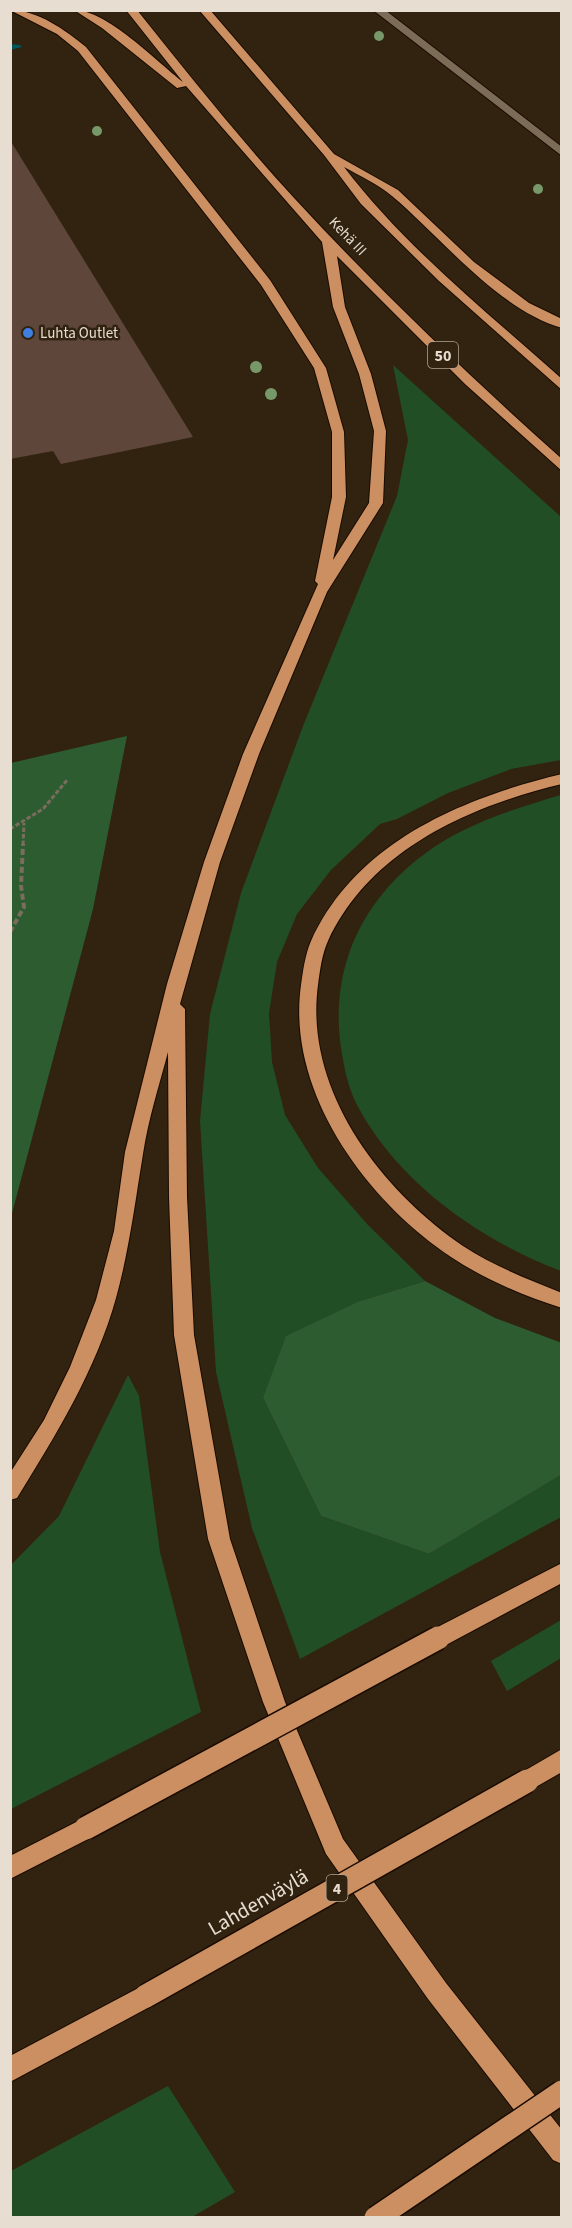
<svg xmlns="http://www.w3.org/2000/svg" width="572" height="2228" font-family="'Source Sans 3',sans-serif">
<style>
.green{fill:#224e26}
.forest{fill:#2d5c30}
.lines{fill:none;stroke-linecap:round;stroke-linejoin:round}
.stream{fill:#00565a;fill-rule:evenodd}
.building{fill:#5e463b}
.minor-casing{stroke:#190b00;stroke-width:2}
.highway-casing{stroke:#190b00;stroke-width:2}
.path-far1{stroke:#7a6d5d;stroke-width:3;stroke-dasharray:4.5 2;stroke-linecap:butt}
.path{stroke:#7a6d5d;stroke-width:4;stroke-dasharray:6 3;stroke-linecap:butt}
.minor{fill:#7c6b56;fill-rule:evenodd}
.highway{fill:#cc8f62;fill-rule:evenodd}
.highway-bridge-casing{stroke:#190b00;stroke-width:26;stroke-linecap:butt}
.highway-bridge{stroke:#cc8f62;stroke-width:23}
.tree{fill:#779869}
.shop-dot{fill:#3f7fe0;stroke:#31230f;stroke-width:2}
.labels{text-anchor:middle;stroke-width:5;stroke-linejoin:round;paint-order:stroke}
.far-street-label{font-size:15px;fill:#e7ddd1;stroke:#31230f}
.far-poi-label{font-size:15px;fill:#e7ddd1;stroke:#31230f;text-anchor:start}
.shield{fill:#31230f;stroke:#b0a597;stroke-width:1.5}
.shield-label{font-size:16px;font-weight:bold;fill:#e7ddd1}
.near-street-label{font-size:21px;fill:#e7ddd1;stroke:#31230f}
</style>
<rect width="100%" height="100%" fill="#31230f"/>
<g class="green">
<polygon points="393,365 561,517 561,760 511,769 448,793 397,819 380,824 331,870 297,914 277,962 269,1013 272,1062 285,1115 318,1168 368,1225 425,1281 360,1301 263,1398 321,1516 429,1554 561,1475 561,1517 300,1659 252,1528 216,1372 200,1121 210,1014 241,893 303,726 397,496 408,440"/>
<path d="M561 795H562L561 1271C480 1240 399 1184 357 1105 348 1088 344 1067 341 1048 328 959 370 885 447 839 482 819 523 806 561 795Z"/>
<polygon points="128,1375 139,1396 160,1552 201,1712 11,1809 11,1565 59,1516"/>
<polygon points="561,1620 561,1658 507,1691 491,1661"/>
<polygon points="168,2086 235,2192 192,2217 11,2217 11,2171"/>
</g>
<g class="forest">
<polygon points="127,736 93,909 11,1217 11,763"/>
<polygon points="425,1281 495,1318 562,1343 561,1475 429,1554 321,1516 263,1398 286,1336 360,1301"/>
</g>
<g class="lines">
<polygon class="stream" points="10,44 20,45 22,47 10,50"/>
</g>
<polygon class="building" points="10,140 193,437 61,464 53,451 10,459"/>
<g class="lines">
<g class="minor-casing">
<polygon id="minor" points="373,10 385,10 562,147 562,156"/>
</g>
<g class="highway-casing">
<g id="highway">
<path d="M10 10C38 10 65 30 86 47L270 280 326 368 344 432 346 497 333 560 369 503 374 431 359 374 333 307 322 242 186 86 177 88 102 28 74 10C107 10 156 61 183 82L126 10H137C188 74 239 138 295 199 379 290 469 376 562 459V471L465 384 337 256 345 307 371 374 386 431 383 503 327 592 259 754 220 862 180 1004 185 1009 187 1197 194 1335 230 1539 285 1702 343 1839 446 1983 562 2130V2164L553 2160 428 1999 326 1854 263 1702 208 1539 174 1335 169 1197 168 1052C159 1086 148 1120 143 1154 135 1203 129 1251 116 1298 96 1370 56 1435 17 1498L10 1500V1473L44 1420 70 1367 96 1300 114 1231 125 1152 167 984 204 862 243 754 318 584 315 581 332 497V432L314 368 261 285 78 51 57 34Z"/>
<path d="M199 10H210L334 154 398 190 474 262 529 303 562 319V328C497 309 442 238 392 196 378 184 360 176 344 167 405 247 487 312 562 379V390L439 281 361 204 324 155Z"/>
<path d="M562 774V784C470 806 370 850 328 941 322 954 320 970 318 985 304 1090 380 1189 463 1246 493 1266 528 1279 562 1293V1308C524 1296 484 1279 451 1257 366 1200 286 1092 301 985 303 971 305 955 311 941 356 842 462 798 562 774Z"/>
<polygon points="562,1563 562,1583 446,1645 438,1648 430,1645 427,1638 430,1631"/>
<polygon points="562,1749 562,1772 527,1792 519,1788 516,1781 519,1774"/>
<polygon points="86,1817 94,1820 98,1828 94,1836 10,1879 10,1856"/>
<polygon points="146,1984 155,1988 158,1996 155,2004 10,2082 10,2056"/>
</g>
</g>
<g class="path-far1">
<polyline points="10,829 43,809 68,779"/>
<polyline points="23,845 24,823"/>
</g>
<polyline class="path" points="10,932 24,907 21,886 23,844"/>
<use href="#minor" class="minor"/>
<use href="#highway" class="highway"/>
<g class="highway-bridge-casing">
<g id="highway-bridge">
<polyline points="86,1828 438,1638"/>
<polyline points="146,1996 527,1781"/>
<polyline points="376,2218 562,2092"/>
</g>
</g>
<use href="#highway-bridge" class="highway-bridge"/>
</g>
<g class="tree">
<circle cx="379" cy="36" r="5"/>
<circle cx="97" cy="131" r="5"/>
<circle cx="538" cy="189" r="5"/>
<circle cx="256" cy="367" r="6"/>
<circle cx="271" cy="394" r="6"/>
</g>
<circle class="shop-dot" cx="28" cy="333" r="6"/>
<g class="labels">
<g class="far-street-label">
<text transform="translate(348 236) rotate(46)" y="5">Kehä III</text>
</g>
<g class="far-poi-label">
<text x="40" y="338">Luhta Outlet</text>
</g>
<g class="shield">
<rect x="428" y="342" width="30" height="26" rx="4.5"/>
<rect x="326.5" y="1875" width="21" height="26" rx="4.5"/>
</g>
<g class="shield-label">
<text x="443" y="361">50</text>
<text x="337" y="1894">4</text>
</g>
<g class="near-street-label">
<text transform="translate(258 1902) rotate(-30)" y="7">Lahdenväylä</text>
</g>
</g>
<rect width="572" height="2228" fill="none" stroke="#e7ddd1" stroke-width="24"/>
</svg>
